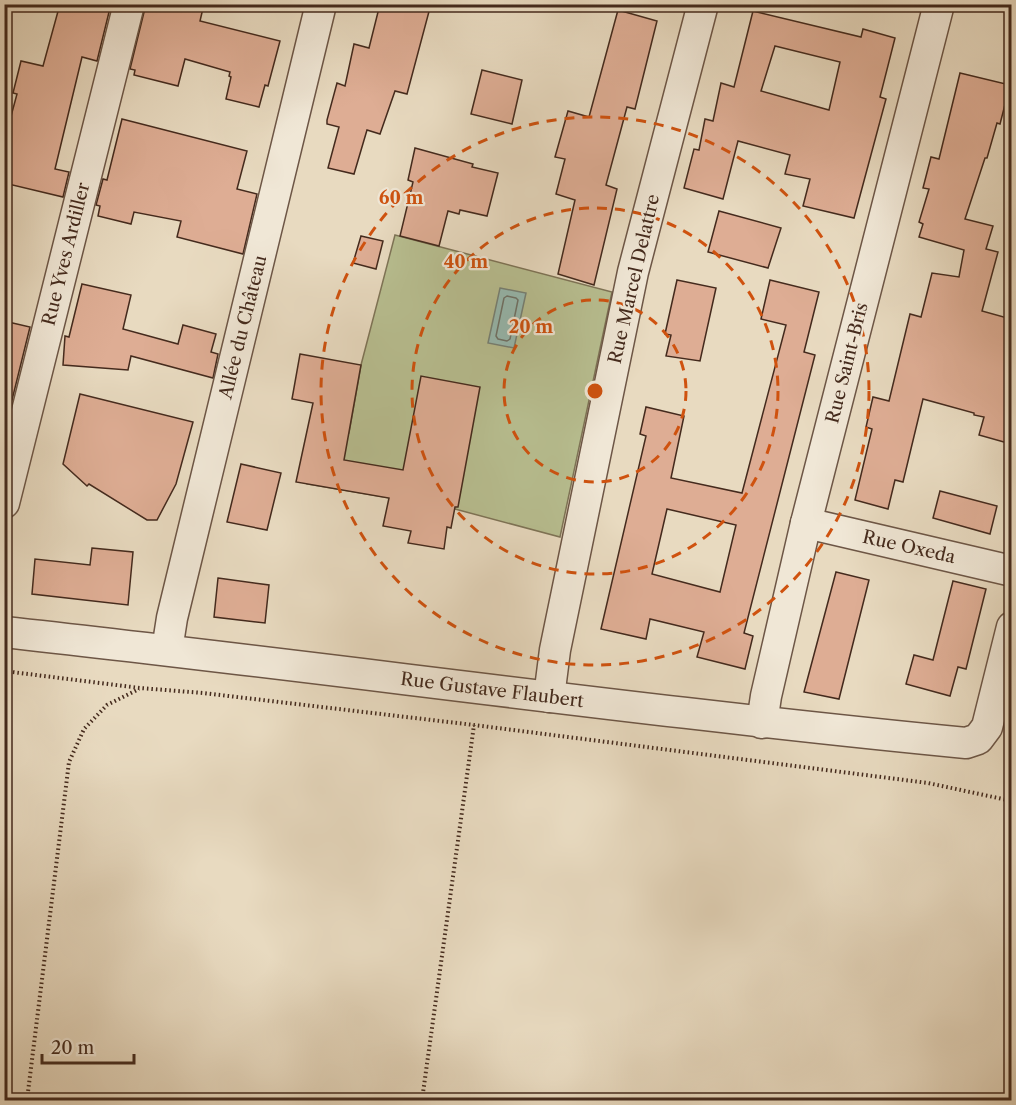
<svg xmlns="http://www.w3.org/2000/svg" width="1016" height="1105" font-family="'Libre Caslon Text',serif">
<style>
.green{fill:#b8bf91;stroke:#7e7457;stroke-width:1.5}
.water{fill:#97bbb2;stroke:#768176;stroke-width:1.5}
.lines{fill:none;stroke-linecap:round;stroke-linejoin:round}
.shore{stroke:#6e7268;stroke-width:1.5}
.building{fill:#dead94;stroke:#442a1d;stroke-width:1.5;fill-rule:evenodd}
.minor-casing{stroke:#6d5646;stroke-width:33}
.path{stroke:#442a1d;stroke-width:4;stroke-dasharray:1.5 3;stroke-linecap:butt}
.minor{stroke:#f0e7d6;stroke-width:30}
.ring{fill:none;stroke:#cf520f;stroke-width:3;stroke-dasharray:10 8}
.labels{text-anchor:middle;stroke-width:4.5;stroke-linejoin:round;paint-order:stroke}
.street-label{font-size:18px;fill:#442a1d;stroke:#f0e7d6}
.centre{fill:#cf520f;stroke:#f0e7d6;stroke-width:3}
.ring-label{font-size:18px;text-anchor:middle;font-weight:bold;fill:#cf520f;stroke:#f0e7d6;stroke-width:4.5;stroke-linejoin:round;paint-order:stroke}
</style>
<rect width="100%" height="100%" fill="#e8dac0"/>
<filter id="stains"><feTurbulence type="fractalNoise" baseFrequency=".00333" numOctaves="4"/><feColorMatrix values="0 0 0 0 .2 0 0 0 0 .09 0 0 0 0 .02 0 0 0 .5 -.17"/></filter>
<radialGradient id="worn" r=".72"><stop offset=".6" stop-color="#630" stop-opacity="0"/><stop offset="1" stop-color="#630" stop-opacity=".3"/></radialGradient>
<polygon class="green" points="395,235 612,292 560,537 455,509 307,484 319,430 349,433 361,365"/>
<polygon class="water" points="500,288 526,293 514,348 488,343"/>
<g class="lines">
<polygon class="shore" points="507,296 516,298 518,300 510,339 507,341 498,339 496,336 504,298"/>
</g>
<g class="building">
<polygon points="60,4 111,4 97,61 82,57 55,169 69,172 63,197 4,183 4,142 17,94 13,93 21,61 43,66"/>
<polygon points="146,4 204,4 200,21 280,41 268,86 265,85 259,107 226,99 231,77 229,76 230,72 185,59 178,86 134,75 135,70 130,69"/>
<polygon points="380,4 431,4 407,94 395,91 380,134 367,130 354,174 328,168 339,127 327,124 327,120 337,83 345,86 354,44 369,48"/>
<polygon points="618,10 657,21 635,109 627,107 606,185 617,189 594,285 558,274 575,200 556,194 565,159 555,157 568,111 589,117"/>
<path d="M753 11 861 37 863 29 895 38 880 97 886 99 854 218 803 206 810 179 785 174 790 155 738 141 723 199 684 188 694 149 699 150 705 119 713 121 721 83 734 87ZM775 46 840 62 829 110 761 91Z"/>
<polygon points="482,70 522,80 512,124 471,114"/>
<polygon points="960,73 1010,85 1000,124 997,123 987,158 985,158 965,219 993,226 986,249 998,252 982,311 1011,319 1011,444 979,435 984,417 974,415 974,413 923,399 903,482 895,480 888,509 855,500 872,429 866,427 873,397 889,401 910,314 921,317 932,273 959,277 964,250 919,237 923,224 919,222 929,189 923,188 931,157 939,159"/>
<polygon points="122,119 247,151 237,189 257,194 243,254 177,237 181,221 134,212 131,224 98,216 100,206 96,205 103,179 107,180"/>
<polygon points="415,148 473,164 472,167 498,173 487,216 460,210 459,214 448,211 439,246 400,236 413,182 408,180"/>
<polygon points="719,211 781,228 768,268 708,252"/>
<polygon points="361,236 383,241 376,269 353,263"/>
<polygon points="677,280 716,288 700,361 666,356 671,335 665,334"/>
<path d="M770 280 819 292 804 352 815 355 744 633 753 636 745 669 697 657 704 632 650 619 646 639 601 629 646 436 640 434 646 407 684 416 671 478 742 493 786 325 761 319ZM667 509 736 525 720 592 652 574Z"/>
<polygon points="82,284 131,295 123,329 178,344 183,325 216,334 211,352 218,354 213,378 131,356 128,370 63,365 65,336 69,337"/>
<polygon points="4,321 30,327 12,400 4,399"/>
<polygon points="300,354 361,365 344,460 403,470 421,376 480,387 458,507 455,507 451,528 447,527 444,549 408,543 411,531 383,526 389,498 296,482 313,403 292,399"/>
<polygon points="80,394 193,422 176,484 157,520 147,520 89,484 87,486 63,464"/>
<polygon points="241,464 281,473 267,530 227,522"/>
<polygon points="940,491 997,506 990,534 933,518"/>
<polygon points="92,548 133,552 128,605 32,594 35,559 90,565"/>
<polygon points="836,572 869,580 839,699 804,692"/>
<polygon points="218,578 269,585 265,623 214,617"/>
<polygon points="953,581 986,589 966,669 958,667 950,696 906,684 914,655 933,660"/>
</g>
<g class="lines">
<g class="minor-casing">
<g id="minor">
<polyline points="4,503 129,4"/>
<polyline points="806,523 1012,571"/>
<path d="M4 632C325 667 645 712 966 743L978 739 987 727 1012 627"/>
<polyline points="167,650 172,618 321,4"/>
<polyline points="549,697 555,650 633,272 703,4"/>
<polyline points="762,723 766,696 806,523 939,4"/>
</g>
</g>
<g class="path">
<polyline points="4,671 140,688 203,693 474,725 928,783 1012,801"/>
<polyline points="27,1100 69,762 84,729 107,705 139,689"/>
<polyline points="422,1100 474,725"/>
</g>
<use href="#minor" class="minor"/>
</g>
<g class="ring">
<circle cx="595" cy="391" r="91"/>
<circle cx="595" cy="391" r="183"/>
<circle cx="595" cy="391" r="274"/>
</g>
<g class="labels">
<g class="street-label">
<text transform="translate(66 254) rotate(-76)" y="6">Rue Yves Ardiller</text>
<text transform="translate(634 279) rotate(-77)" y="6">Rue Marcel Delattre</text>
<text transform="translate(243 327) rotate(-76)" y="6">Allée du Château</text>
<text transform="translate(847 363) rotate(-76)" y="6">Rue Saint-Bris</text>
<text transform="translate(909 547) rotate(13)" y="6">Rue Oxeda</text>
<text transform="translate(492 690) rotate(7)" y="6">Rue Gustave Flaubert</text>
</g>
</g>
<circle cx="595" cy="391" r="9" class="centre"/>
<g class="ring-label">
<text x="401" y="204">60 m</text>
<text x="466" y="268">40 m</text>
<text x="531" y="333">20 m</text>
</g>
<rect width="1016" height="1105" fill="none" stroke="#e8dac0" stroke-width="24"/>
<rect x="6" y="6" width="1004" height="1093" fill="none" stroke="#442a1d" stroke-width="3"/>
<rect x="12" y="12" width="992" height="1081" fill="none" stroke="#442a1d" stroke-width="1.5"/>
<path d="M42 1054v9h92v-9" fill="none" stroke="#442a1d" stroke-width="3"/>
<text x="51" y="1054" font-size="18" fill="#442a1d" stroke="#f0e7d6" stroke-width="4.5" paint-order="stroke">20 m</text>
<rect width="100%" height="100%" filter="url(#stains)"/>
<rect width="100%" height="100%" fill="url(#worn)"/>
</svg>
